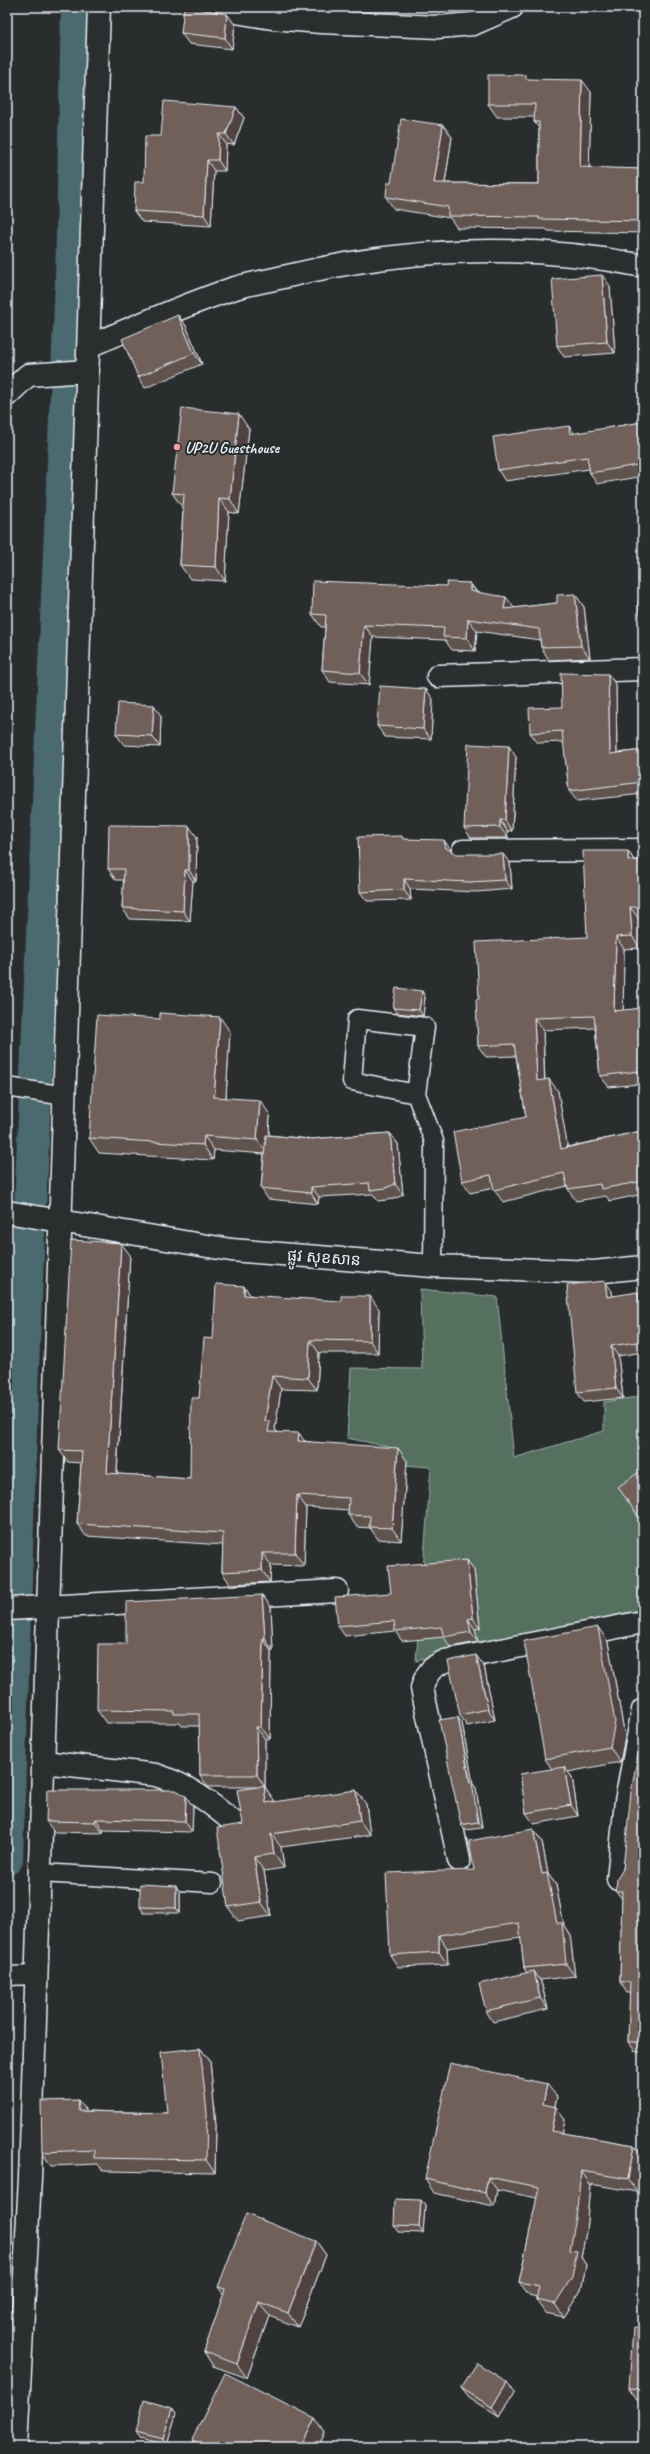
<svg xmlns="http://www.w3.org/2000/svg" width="650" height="2454" font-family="Caveat,'Noto Sans Khmer',sans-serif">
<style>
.green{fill:#546f5e;stroke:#9eb0ab}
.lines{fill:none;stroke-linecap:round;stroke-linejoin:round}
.canal{stroke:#4c6a6f;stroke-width:32}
.lane-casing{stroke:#e8f1f8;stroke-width:21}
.street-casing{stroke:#e8f1f8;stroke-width:25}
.secondary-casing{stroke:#e8f1f8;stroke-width:25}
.lane{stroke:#2a2d2e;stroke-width:18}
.street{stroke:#2a2d2e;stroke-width:22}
.secondary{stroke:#2a2d2e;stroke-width:22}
.wall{fill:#61524d;stroke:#e8f1f8;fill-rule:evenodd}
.shaded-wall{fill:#4f423f;stroke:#e8f1f8}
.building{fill:#715f5a;stroke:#e8f1f8;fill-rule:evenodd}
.poi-dot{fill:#ff9aa2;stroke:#2a2d2e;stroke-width:1.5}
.labels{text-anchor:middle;stroke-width:4;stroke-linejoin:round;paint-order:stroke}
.poi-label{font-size:16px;font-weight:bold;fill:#e8f1f8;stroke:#2a2d2e;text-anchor:start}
.street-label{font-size:16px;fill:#e8f1f8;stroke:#2a2d2e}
</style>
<rect width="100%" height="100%" fill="#2a2d2e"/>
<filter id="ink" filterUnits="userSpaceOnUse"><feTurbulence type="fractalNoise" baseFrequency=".025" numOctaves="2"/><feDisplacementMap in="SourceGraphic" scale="8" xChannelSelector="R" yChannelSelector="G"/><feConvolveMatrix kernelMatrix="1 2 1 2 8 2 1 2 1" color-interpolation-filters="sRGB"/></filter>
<g filter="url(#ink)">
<polygon class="green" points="420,1289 497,1297 514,1458 604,1431 604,1402 643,1396 643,1609 416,1661 431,1467 390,1464 386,1446 347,1438 351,1368 422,1369"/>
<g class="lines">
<polyline class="canal" points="7,1859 23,1367 71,282 77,7"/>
<g class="lane-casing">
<g id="lane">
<polyline points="7,1087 65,1096"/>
<polyline points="416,1094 352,1081 357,1019 425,1027 416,1094 434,1141 433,1266"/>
<polyline points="40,1873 213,1883"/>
<polyline points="7,1976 37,1975"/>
</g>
</g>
<g class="street-casing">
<g id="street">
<polyline points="205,7 272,18 321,22 439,27 473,24 512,7"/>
<path d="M89 346C137 326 186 304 235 288 253 283 271 280 288 276 404 248 526 242 643 266"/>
<polyline points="7,395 28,375 88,371"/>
<polyline points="438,676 643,669"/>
<polyline points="463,851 643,850"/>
<polyline points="7,1609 337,1591"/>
<path d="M44 1762 156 1775C188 1785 212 1804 237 1825"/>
<path d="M459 1860 422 1688C426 1674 431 1667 445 1661L643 1622"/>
<polyline points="618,1879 626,1801 643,1710"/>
<polyline points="16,2447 30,2178 99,7"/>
</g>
</g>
<g class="secondary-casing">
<polyline id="secondary" points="7,1212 231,1250 433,1266 594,1272 643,1267"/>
</g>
<use href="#lane" class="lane"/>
<use href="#street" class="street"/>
<use href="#secondary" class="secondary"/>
</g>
<g class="wall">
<polygon points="195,8 227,14 235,25 232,49 189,44 181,33"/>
<polygon points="528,79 591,92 589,168 643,169 643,233 548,231 546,229 457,228 450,218 394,209 386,197 391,183 452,137 445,183 539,184 539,128 534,122 535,117 497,117 488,104"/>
<polygon points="236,107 244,118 234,145 226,144 225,171 214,171 211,226 142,222 134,211 144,182 161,136"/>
<polygon points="610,286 615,353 564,357 557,346"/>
<polygon points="178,315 186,326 202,364 145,388 138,377"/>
<polygon points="642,422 643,423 643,476 597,484 590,473 589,469 505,481 498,470 575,434"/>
<polygon points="249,429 239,514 229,512 225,581 190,579 180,565 183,507 182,507 172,493"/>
<polygon points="470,583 477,592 514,608 557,603 575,594 584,607 590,658 549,660 541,647 540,640 477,631 475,651 452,650 445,640 373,637 369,685 330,682 322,670 325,627 321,627 312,614 446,586"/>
<polygon points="608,674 616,685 617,753 643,750 643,794 577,801 569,791 564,742 538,743 530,733 562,707"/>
<polygon points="433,699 431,739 385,737 377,726"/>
<polygon points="161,716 160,747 124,745 116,734"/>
<polygon points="516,757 512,831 507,831 508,838 471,838 464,828"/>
<polygon points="197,837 196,881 193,881 190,921 130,919 122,908 124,880 116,880 108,869"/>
<polygon points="405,839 451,850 456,854 510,863 512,889 477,892 410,889 411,900 367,901 360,892"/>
<path d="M628 851 634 860H643V919H639L640 948 624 949 623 1011 643 1008V1194L610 1201 606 1196 576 1201 568 1189 567 1186 503 1202 494 1190V1188L470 1193 462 1181 526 1117 516 1056 486 1057 478 1046 479 999 587 937ZM595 1028 600 1076 609 1087 639 1084 641 1131 567 1147 558 1091 545 1080 543 1030Z"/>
<polygon points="422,991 425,997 423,1016 397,1013 393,1008"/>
<polygon points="230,1032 226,1098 270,1115 269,1135 310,1139 390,1133 398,1144 403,1195 394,1199 378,1201 373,1194 319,1197 318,1204 268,1199 261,1188 264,1154 214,1150 213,1160 99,1153 89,1138"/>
<polygon points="130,1255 117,1474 190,1479 199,1398 213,1339 244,1286 251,1296 379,1309 378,1353 319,1353 317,1390 281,1389 275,1429 277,1432 305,1441 407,1461 401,1541 378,1539 370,1528 357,1527 348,1515 348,1510 306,1507 304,1566 271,1565 270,1582 230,1584 222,1572 223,1545 86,1536 77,1524 81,1463 68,1462 59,1450"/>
<polygon points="612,1291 612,1296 643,1300 643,1352 618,1356 623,1398 584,1402 577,1392"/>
<polygon points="467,1560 474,1570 480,1628 475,1629 478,1642 450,1647 444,1637 402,1641 395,1631 345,1636 338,1626 391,1593"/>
<polygon points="262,1595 271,1607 273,1651 271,1651 270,1739 265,1739 265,1787 274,1800 274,1802 366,1804 370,1835 281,1847 284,1868 264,1871 271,1916 238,1921 228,1907 243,1824 256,1787 208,1787 200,1775 200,1726 182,1726 180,1723 106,1723 97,1710 126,1644"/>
<polygon points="608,1642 625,1737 620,1762 568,1772 572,1777 578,1816 534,1824 526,1813 552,1769 545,1759"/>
<polygon points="484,1666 495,1720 467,1726 460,1715"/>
<polygon points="462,1723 473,1784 476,1788 482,1828 465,1830 461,1825"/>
<polygon points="643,1727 643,2052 636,2052 628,2042 630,1993 627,1993 620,1982 622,1899 616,1891 623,1869"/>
<polygon points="186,1796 193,1807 192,1832 103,1830 103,1833 54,1832 46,1821"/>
<polygon points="533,1829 542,1842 548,1874 556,1885 564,1926 570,1935 575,1976 540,1980 541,1982 548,2009 493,2022 486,2011 527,1973 524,1968 521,1937 447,1948 448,1965 398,1967 390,1955 474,1870"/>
<polygon points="180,1892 180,1913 144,1913 140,1907"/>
<polygon points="200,2048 210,2061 216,2126 215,2173 103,2171 98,2164 51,2166 42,2152 86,2111 167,2113"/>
<polygon points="557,2097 555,2107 565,2120 562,2133 634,2145 643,2157 643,2161 638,2192 590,2184 586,2232 581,2257 586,2265 581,2290 564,2317 545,2313 536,2300 536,2297 529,2295 519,2282 537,2198 497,2190 494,2206 434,2193 425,2179"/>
<polygon points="421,2200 425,2206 423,2233 398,2232 394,2226"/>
<polygon points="316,2241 326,2255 298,2327 269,2316 247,2378 213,2366 204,2352 224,2295 218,2287"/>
<polygon points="643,2326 643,2402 639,2402 629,2388"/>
<polygon points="461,2388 515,2393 499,2417 469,2398"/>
<polygon points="176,2414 167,2445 140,2438 136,2432"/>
<polygon points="315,2418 325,2433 318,2447 197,2447 192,2440"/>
</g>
<g class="shaded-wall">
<polygon points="227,14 235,25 232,49 225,38"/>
<polygon points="582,80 591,92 589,180 580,167"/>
<polygon points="236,107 244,118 234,145 226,134"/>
<polygon points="443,125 452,137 443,195 434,183"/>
<polygon points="219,134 226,144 225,171 218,160"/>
<polygon points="207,160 214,171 211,226 204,215"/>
<polygon points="602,275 610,286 615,353 607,342"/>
<polygon points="178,315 186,326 202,364 194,353"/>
<polygon points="239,414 249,429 239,514 230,499"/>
<polygon points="569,426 577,437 570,434"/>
<polygon points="219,498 229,512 225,581 216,567"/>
<polygon points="470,583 479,596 470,591"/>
<polygon points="575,594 584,607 590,658 581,646"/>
<polygon points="506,597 515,609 504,609"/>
<polygon points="468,619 477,631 475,651 467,638"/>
<polygon points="364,625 373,637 369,685 360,673"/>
<polygon points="608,674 616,685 617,764 610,754"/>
<polygon points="426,689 433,699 431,739 423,729"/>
<polygon points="154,705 161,716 160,747 152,736"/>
<polygon points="509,746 516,757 512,831 505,820"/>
<polygon points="500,820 507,831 508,838 500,827"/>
<polygon points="189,826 197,837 196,881 189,870"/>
<polygon points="444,840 451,850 452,858 446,848"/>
<polygon points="628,851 636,863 628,861"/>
<polygon points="503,854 510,863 512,889 505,880"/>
<polygon points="185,870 193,881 190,921 183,911"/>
<polygon points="404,879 410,889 411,900 404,890"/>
<polygon points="630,907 639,919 640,948 632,936"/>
<polygon points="616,937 624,949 623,1023 614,1011"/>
<polygon points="422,991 425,997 423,1016 419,1010"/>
<polygon points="220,1017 230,1032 225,1112 214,1097"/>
<polygon points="534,1018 543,1030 545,1093 537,1081"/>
<polygon points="549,1079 558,1091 570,1161 561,1149"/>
<polygon points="260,1100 270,1115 268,1154 257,1140"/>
<polygon points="390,1133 398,1144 403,1195 395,1184"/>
<polygon points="204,1136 214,1150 213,1160 203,1145"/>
<polygon points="311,1187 319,1197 318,1204 311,1193"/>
<polygon points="121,1243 130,1255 116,1486 107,1473"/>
<polygon points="605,1281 612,1291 614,1307 607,1297"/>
<polygon points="244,1286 253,1299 244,1295"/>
<polygon points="638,1292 643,1300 643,1308 639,1302"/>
<polygon points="370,1296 379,1309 378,1353 370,1341"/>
<polygon points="310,1340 319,1353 317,1390 308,1378"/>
<polygon points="611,1346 618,1356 623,1398 616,1388"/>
<polygon points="272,1376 281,1389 275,1429 278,1434 268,1432 265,1421"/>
<polygon points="299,1433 307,1445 298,1441"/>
<polygon points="398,1448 407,1461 401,1541 392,1528"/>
<polygon points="297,1495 306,1507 304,1566 295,1553"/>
<polygon points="262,1553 271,1565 270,1582 262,1570"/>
<polygon points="467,1560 474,1570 480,1628 473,1618"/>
<polygon points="262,1595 271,1607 273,1651 265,1639"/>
<polygon points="468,1619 475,1629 478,1642 471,1632"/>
<polygon points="598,1627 608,1642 625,1737 620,1762 610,1747"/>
<polygon points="263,1639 271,1651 270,1739 261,1727"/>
<polygon points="476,1655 484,1666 495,1720 488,1709"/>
<polygon points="458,1717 462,1723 473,1784 476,1788 482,1828 478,1822"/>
<polygon points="256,1727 265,1739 265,1787 257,1775"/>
<polygon points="564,1767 572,1777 578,1816 571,1805"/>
<polygon points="264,1786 274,1800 276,1817 266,1803"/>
<polygon points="356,1790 366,1804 370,1835 360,1821"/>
<polygon points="186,1796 193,1807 192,1832 185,1821"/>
<polygon points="96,1819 103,1830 103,1833 95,1822"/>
<polygon points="533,1829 542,1842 548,1874 556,1885 564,1926 570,1935 575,1976 566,1964 557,1923 542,1874"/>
<polygon points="271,1834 281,1847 284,1868 274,1854"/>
<polygon points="254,1857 264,1871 271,1916 261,1902"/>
<polygon points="176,1886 180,1892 180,1913 176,1908"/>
<polygon points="439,1935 447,1948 448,1965 439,1952"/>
<polygon points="534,1971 541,1982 548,2009 540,1998"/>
<polygon points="200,2048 210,2061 216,2126 215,2173 206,2160"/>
<polygon points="547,2084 557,2097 552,2118 543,2104"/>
<polygon points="78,2100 88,2113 79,2111"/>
<polygon points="556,2107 565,2120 560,2144 551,2131"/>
<polygon points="634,2145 643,2157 643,2161 638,2192 628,2179"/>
<polygon points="581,2171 590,2184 586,2232 581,2257 586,2265 581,2290 564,2317 555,2304"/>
<polygon points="488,2177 497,2190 494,2206 485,2193"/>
<polygon points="421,2200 425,2206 423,2233 419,2227"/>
<polygon points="316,2241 326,2255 298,2327 288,2313"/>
<polygon points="259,2302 269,2316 247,2378 237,2364"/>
<polygon points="507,2382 515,2393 499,2417 492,2407"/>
<polygon points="172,2408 176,2414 167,2445 163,2439"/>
<polygon points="315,2418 325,2433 318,2447 300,2447"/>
</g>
<g class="building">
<polygon points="184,7 192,7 195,8 227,14 225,38 181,33"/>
<polygon points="488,75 526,75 526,79 582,80 580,167 643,169 643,221 539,219 539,217 448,216 448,207 386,197 387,183 391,183 401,119 443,125 434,183 539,184 539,122 534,122 535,104 488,104"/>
<polygon points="164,101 236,107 226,134 219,134 218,160 207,160 204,215 134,211 135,182 144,182 145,136 161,136"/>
<polygon points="602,275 607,342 557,346 552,279"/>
<polygon points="178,315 194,353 138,377 122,339"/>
<polygon points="182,408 239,414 230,499 219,498 216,567 180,565 184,494 172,493"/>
<polygon points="642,422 643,427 643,464 590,473 587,457 498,470 493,437 569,426 570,434"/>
<polygon points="313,581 446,586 447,582 470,583 470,591 506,597 504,609 557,603 557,595 575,594 581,646 541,647 539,629 468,619 467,638 443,637 444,628 364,625 360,673 322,670 326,615 312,614"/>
<polygon points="643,600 643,631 642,631 638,601"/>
<polygon points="561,673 608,674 610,754 643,750 643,782 569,791 562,731 530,733 529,708 562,707"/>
<polygon points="380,686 426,689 423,729 377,726"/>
<polygon points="118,703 154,705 152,736 116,734"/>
<polygon points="468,744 509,746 505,820 500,820 500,827 464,828"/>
<polygon points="109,825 189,826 189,870 185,870 183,911 122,908 124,869 108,869"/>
<polygon points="402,836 403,839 444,840 446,848 456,854 503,854 505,880 470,882 404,879 404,890 360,892 358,837"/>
<path d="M583 851H628V861L643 860V907H630L632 936 616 937 614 1011 643 1008V1181L601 1189 600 1184 568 1189 564 1173 494 1190 491 1175 462 1181 453 1132 526 1117 514 1044 478 1046 476 999H479L476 942 587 937ZM594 1016 600 1076 639 1071 641 1131 561 1149 549 1079 537 1081 534 1018Z"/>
<polygon points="396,988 422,991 419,1010 393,1008"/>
<polygon points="160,1013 220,1017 214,1097 260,1100 257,1140 204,1136 203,1145 89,1138 97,1015 160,1019"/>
<polygon points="390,1133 395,1184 386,1188 370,1190 369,1183 311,1187 311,1193 261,1188 266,1135 310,1139"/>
<polygon points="71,1240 121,1243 107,1473 190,1479 191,1398 199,1398 204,1338 213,1339 216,1284 244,1286 244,1295 341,1301 341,1296 370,1296 370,1341 310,1340 308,1378 272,1376 265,1421 270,1421 268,1432 299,1433 298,1441 398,1448 392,1528 369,1527 370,1516 348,1515 349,1498 297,1495 295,1553 262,1553 262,1570 222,1572 223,1533 77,1524 82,1451 59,1450"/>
<polygon points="605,1281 607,1297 638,1292 639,1302 643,1302 643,1341 611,1346 616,1388 577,1392 567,1285"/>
<polygon points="642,1470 643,1471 643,1523 618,1487"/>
<polygon points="467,1560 473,1618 468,1619 471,1632 444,1637 441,1627 395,1631 394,1621 338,1626 335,1597 391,1593 388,1566"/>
<polygon points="262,1595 265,1639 263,1639 261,1727 256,1727 257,1775 200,1775 199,1714 174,1714 174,1711 97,1710 98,1644 126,1644 126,1602"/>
<polygon points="598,1627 615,1722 610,1747 545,1759 524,1641"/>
<polygon points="476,1655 488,1709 460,1715 448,1661"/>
<polygon points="458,1717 470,1783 472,1782 478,1822 461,1825 439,1720"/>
<polygon points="643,1727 643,2042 628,2042 630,1982 620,1982 622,1891 616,1891 617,1879 623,1869 631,1792"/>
<polygon points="564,1767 571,1805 526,1813 520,1774"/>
<polygon points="264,1786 266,1803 356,1790 360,1821 271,1834 274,1854 254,1857 261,1902 228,1907 217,1828 243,1824 237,1790"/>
<polygon points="47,1790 176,1790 186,1796 185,1821 96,1819 95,1822 46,1821"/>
<polygon points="533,1829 542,1874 547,1873 557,1923 562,1923 566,1964 524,1968 519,1923 439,1935 439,1952 390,1955 386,1873 474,1870 469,1841"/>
<polygon points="140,1884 176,1886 176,1908 140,1907"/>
<polygon points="534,1971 540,1998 486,2011 479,1984"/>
<polygon points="200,2048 207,2113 206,2160 94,2158 94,2150 42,2152 41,2101 78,2100 79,2111 167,2113 161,2052"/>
<polygon points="450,2063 547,2084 543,2104 556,2107 551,2131 634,2145 628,2179 581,2171 576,2218 570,2250 577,2251 572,2277 555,2304 536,2300 539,2286 519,2282 539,2187 488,2177 485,2193 425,2179"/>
<polygon points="395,2199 421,2200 419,2227 394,2226"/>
<polygon points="246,2214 316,2241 288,2313 259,2302 237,2364 204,2352 225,2289 218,2287"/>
<polygon points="643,2326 643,2389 629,2388 633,2327 643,2328"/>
<polygon points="477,2363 507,2382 492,2407 461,2388"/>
<polygon points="225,2373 315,2418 300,2447 206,2447 192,2440"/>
<polygon points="144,2400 172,2408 163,2439 136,2432"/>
</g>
</g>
<circle class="poi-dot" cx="177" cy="447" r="4"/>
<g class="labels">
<g class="poi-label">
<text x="185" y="453">UP2U Guesthouse</text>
</g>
<g class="street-label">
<text transform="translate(324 1257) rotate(4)" y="6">ផ្លូវ សុខសាន</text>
</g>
</g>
<rect width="650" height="2454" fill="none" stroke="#2a2d2e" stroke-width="24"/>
<rect x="12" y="12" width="626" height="2430" fill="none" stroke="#e8f1f8" stroke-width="1.5" filter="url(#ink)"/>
</svg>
